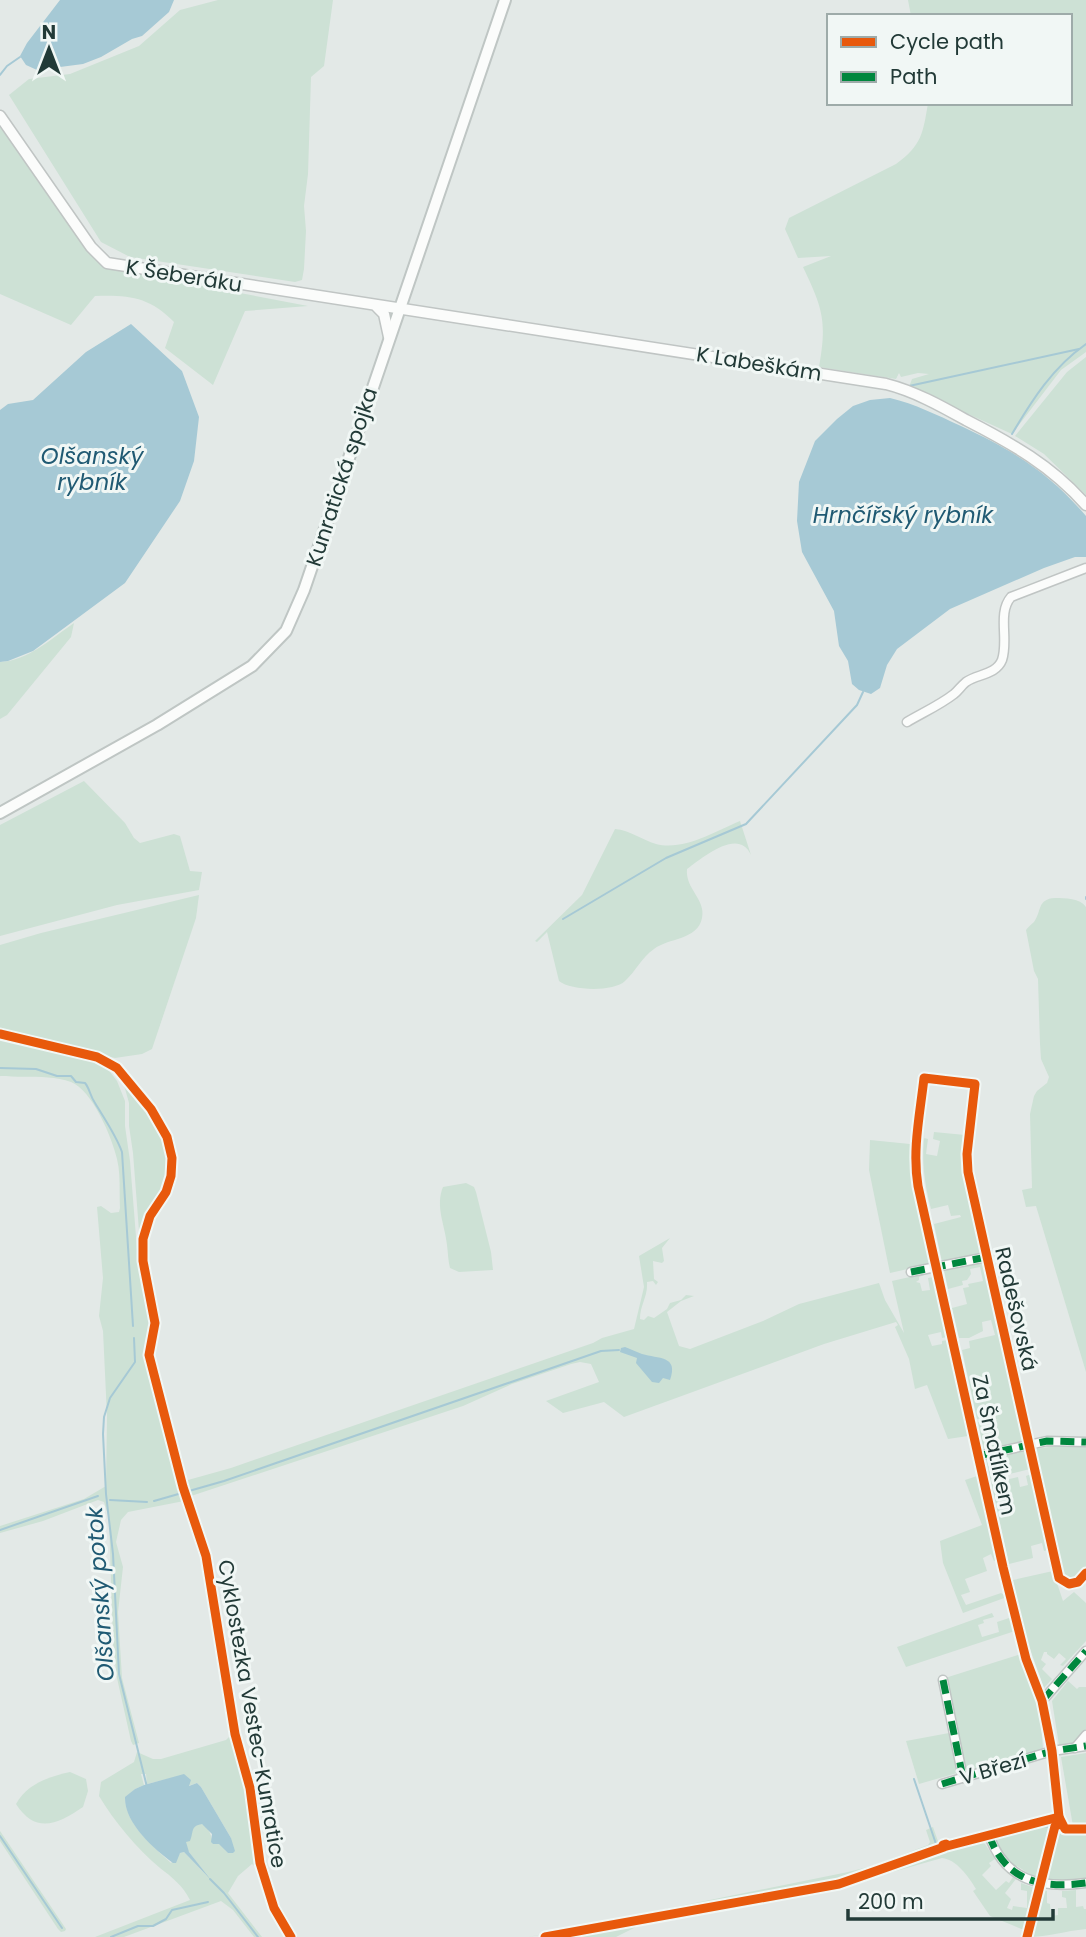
<svg xmlns="http://www.w3.org/2000/svg" width="1086" height="1937" font-family="Poppins,sans-serif">
<style>
.green{fill:#cde1d5;fill-rule:evenodd}
.water{fill:#a6c9d5}
.lines{fill:none;stroke-linecap:round;stroke-linejoin:round}
.stream{stroke:#a6c9d5;stroke-width:2}
.minor-casing{stroke:#c0c5c4;stroke-width:11}
.tertiary-casing{stroke:#c0c5c4;stroke-width:13}
.secondary-casing{stroke:#bfc6c4;stroke-width:14}
.minor{stroke:#fbfcfb;stroke-width:8}
.tertiary{stroke:#fbfcfb;stroke-width:10}
.secondary{stroke:#fbfcfb;stroke-width:10}
.quiet{stroke:#00873e;stroke-width:7;stroke-dasharray:14 7;stroke-linecap:butt}
.cycleway-casing{stroke:#f1f7f5;stroke-width:13}
.cycleway{stroke:#e8590c;stroke-width:9}
.labels{text-anchor:middle;stroke-width:6;stroke-linejoin:round;paint-order:stroke}
.street-label{font-size:21px;fill:#223a37;stroke:#f1f7f5}
.water-label{font-size:23px;font-style:italic;fill:#205a73;stroke:#f1f7f5}
</style>
<rect width="100%" height="100%" fill="#e3e9e7"/>
<g class="green">
<polygon points="218,0 333,0 324,66 311,77 308,174 304,206 306,231 304,269 302,280 295,282 130,257 101,242 9,95 29,79 70,74 139,46 180,10"/>
<path d="M908 0H1086V352L1061 370 1012 434 909 387 912 379 929 374 918 373 901 377 899 373 896 379 819 367C827 321 823 309 803 267L831 256 798 258 785 229 789 218 896 164C922 145 923 133 928 103H1070V16H911Z"/>
<path d="M0 127 103 267 308 306 245 311 213 385 165 348 174 322C149 297 130 295 95 296L71 325 0 294Z"/>
<polygon points="1086,357 1086,495 1044,454 1015,436 1067,372"/>
<path d="M74 623 71 637 7 715 0 719V662C28 661 52 638 74 623Z"/>
<polygon points="84,781 125,823 134,838 140,843 174,834 180,836 190,871 202,872 199,890 117,905 0,936 0,825"/>
<path d="M740 821 751 855C739 827 703 857 687 869 685 889 706 899 702 918 698 940 668 938 654 949 642 957 636 971 625 981 614 992 571 991 559 981L547 932 537 942 535 941 582 895 615 829C630 830 642 840 656 844 684 851 714 832 740 821Z"/>
<polygon points="199,895 196,918 152,1049 142,1054 115,1058 0,1030 0,945 41,933"/>
<path d="M1055 898C1065 898 1080 898 1086 907V1372L1036 1206 1026 1207 1022 1190 1032 1188 1030 1114 1034 1096 1037 1091 1047 1083 1049 1077 1041 1059 1040 1044 1038 979 1034 971 1026 930C1028 927 1031 925 1034 922 1042 911 1037 899 1055 898Z"/>
<path d="M0 1036 98 1061 104 1064 117 1081 125 1101V1126L130 1161 138 1262 144 1294 150 1299 152 1313 153 1326 148 1344V1355L185 1499 189 1497 183 1474 188 1480 231 1468 593 1343 602 1338 634 1329 644 1287 639 1256 670 1238 662 1248 664 1261 662 1263 653 1261 654 1279 658 1282 656 1285 653 1281 647 1282C648 1297 640 1305 640 1319L644 1320 648 1316 654 1318 667 1309 670 1303 681 1300 686 1295 694 1296 681 1301 667 1312 679 1346 690 1349 763 1321 799 1304 879 1283 885 1300 904 1333 892 1281 932 1272 919 1277V1280L916 1282 920 1283 922 1291 930 1290 928 1278 933 1277 947 1337 942 1338 941 1332 928 1335 932 1346 942 1344V1341L947 1340 968 1436 948 1439 927 1385 915 1389 909 1359 895 1327 898 1325 896 1322 824 1344 624 1417 604 1402 563 1413 546 1401 599 1382 591 1364 580 1362 571 1364 512 1384 463 1406 191 1496 213 1573 240 1734 253 1786 258 1831 278 1902 298 1937H294C259 1889 261 1843 252 1789 248 1765 240 1745 232 1723L234 1739 248 1788 258 1862 278 1921C271 1907 264 1872 252 1864L238 1876 228 1893 262 1937H254L233 1910 221 1901 124 1937H95L190 1900C183 1886 172 1877 160 1868 137 1849 114 1821 99 1796L101 1782 134 1762 137 1752 153 1759H161L226 1740 230 1736 231 1727 202 1556 184 1501 128 1512 121 1520 116 1542 123 1567 118 1612 122 1678 139 1743 133 1745 131 1741 117 1678 113 1643 109 1518 104 1502 98 1500 43 1521 0 1533V1526L84 1499 106 1486 107 1416 103 1331 99 1316 103 1278 97 1207 101 1206 111 1213 119 1212 120 1208C119 1192 121 1175 117 1159 112 1137 92 1090 71 1082 49 1074 23 1078 0 1076ZM141 1774H146L147 1784 184 1775 188 1786 197 1783 201 1787 231 1838 228 1853 219 1843 213 1844C212 1838 209 1826 202 1824 199 1823 196 1825 194 1824L185 1842 186 1848 208 1877 184 1852 180 1853 171 1863C153 1846 126 1825 125 1798L135 1789 144 1785Z"/>
<path d="M114 1068C139 1091 177 1138 169 1174 165 1196 147 1212 142 1233 138 1253 149 1274 146 1291L141 1257 133 1153 129 1126V1103L124 1085Z"/>
<path d="M925 1131 924 1138 928 1139 926 1154 937 1156 940 1141 933 1139 934 1132 965 1135 963 1164 982 1253 942 1262 934 1224 961 1217 960 1215 951 1216 948 1205 931 1209C924 1182 921 1158 925 1131Z"/>
<polygon points="870,1140 910,1144 910,1173 930,1264 890,1273 869,1170"/>
<path d="M466 1183 474 1187 476 1192 491 1252 493 1270 459 1272 450 1268C448 1260 448 1253 447 1245 445 1225 435 1206 443 1187Z"/>
<polygon points="984,1261 1024,1441 984,1451 978,1422 983,1421 981,1423 984,1423 986,1429 995,1427 994,1420 999,1419 994,1419 992,1415 977,1419 962,1350 970,1348 969,1341 995,1335 991,1320 982,1322 983,1331 969,1338 959,1338 952,1308 967,1304 963,1288 969,1287 968,1284 983,1281 980,1267 970,1269 971,1274 967,1280 962,1281 963,1285 948,1289 944,1270"/>
<polygon points="1058,1446 1086,1447 1086,1567 1075,1580 1062,1576 1034,1449"/>
<polygon points="1026,1450 1030,1469 1001,1476 1001,1481 1018,1477 1020,1487 1028,1485 1026,1476 1031,1474 1048,1550 1044,1551 1042,1543 1031,1546 1033,1558 1009,1564 986,1459"/>
<polygon points="977,1476 997,1560 994,1561 991,1554 983,1558 987,1571 965,1579 970,1592 961,1595 966,1605 1001,1593 1007,1597 963,1613 943,1563 940,1541 982,1525 965,1480"/>
<polygon points="1053,1571 1063,1601 1074,1592 1086,1603 1086,1641 1063,1666 1060,1665 1066,1659 1059,1653 1054,1659 1047,1654 1047,1652 1044,1652 1041,1660 1046,1664 1042,1669 1052,1679 1044,1688 1025,1635 1013,1580"/>
<polygon points="992,1613 994,1617 983,1620 984,1623 978,1625 982,1637 999,1632 997,1622 1012,1617 1015,1631 906,1667 897,1647"/>
<polygon points="1021,1654 1039,1704 1043,1748 1036,1753 966,1773 945,1678"/>
<polygon points="1068,1681 1077,1689 1079,1687 1086,1687 1086,1729 1073,1743 1059,1745 1052,1701"/>
<polygon points="949,1733 957,1773 919,1784 906,1741"/>
<polygon points="1086,1753 1086,1824 1073,1826 1061,1757"/>
<path d="M70 1772 86 1779 88 1791 83 1807C58 1824 36 1835 16 1804 27 1784 48 1777 70 1772Z"/>
<polygon points="1050,1823 1053,1828 1040,1881 1030,1877 1031,1875 1017,1866 1015,1868 1009,1863 997,1844 995,1845 995,1838 1002,1836 1002,1834"/>
<polygon points="933,1827 940,1847 837,1882 528,1937 848,1872 872,1866 928,1845 930,1842 926,1830"/>
<polygon points="1055,1830 1071,1834 1086,1832 1086,1878 1083,1881 1043,1881"/>
<polygon points="0,1831 66,1929 65,1931 61,1932 58,1929 0,1841"/>
<path d="M979 1842 985 1844 995 1859 989 1863 991 1866 982 1875 996 1890 1006 1881 1009 1883 1013 1877 1016 1879 1005 1893 1011 1899 1007 1908 1012 1910 1013 1906 1027 1908V1891L1021 1890V1883L1038 1889 1026 1937 1024 1930 990 1916 973 1891 976 1889C969 1877 956 1859 942 1858L815 1894 638 1926 616 1937H554L836 1886 937 1851 940 1856V1854Z"/>
<path d="M1041 1889 1047 1891V1903L1050 1904 1051 1916 1058 1915V1908H1067L1066 1898 1062 1897V1891L1076 1890V1907L1083 1906 1084 1909H1086V1929C1065 1931 1048 1937 1028 1937Z"/>
</g>
<g class="water">
<polygon points="60,0 174,0 169,12 142,36 132,39 101,57 83,64 37,70 26,65 20,56 27,43"/>
<polygon points="131,324 182,371 199,417 194,461 180,501 125,583 33,651 8,661 0,662 0,410 8,404 33,400 86,352"/>
<path d="M890 398C915 404 937 415 961 426 1012 450 1049 472 1086 516V557H1075L1044 568 950 609 897 649 887 665 880 688 871 694 859 690 852 684 848 661 839 646 834 611 802 552 797 521 799 482 815 441 837 419 853 406 870 400Z"/>
<path d="M625 1347C631 1349 636 1352 642 1354 658 1359 679 1355 670 1380L663 1378 659 1383 652 1382 636 1363 637 1358 620 1352 621 1348Z"/>
<path d="M184 1774 191 1780 189 1786 197 1783 201 1787 231 1838 235 1851 233 1853H228L219 1844H213L211 1842 212 1834 202 1824C190 1826 194 1832 190 1841L186 1842 189 1852 211 1880 184 1852 180 1853 176 1863H173C154 1849 124 1823 125 1797L135 1789 144 1785Z"/>
</g>
<g class="lines">
<g class="stream">
<polyline points="0,75 7,66 20,57"/>
<polyline points="909,386 1079,349"/>
<path d="M1012 434C1032 400 1053 367 1086 344"/>
<polyline points="1086,897 1086,899"/>
<polyline points="563,919 666,858 746,824 857,705 863,692"/>
<path d="M0 1068 36 1069 57 1076H71L76 1082 85 1083C90 1089 90 1096 95 1103 104 1118 116 1135 122 1152L133 1326"/>
<polyline points="134,1338 135,1362 110,1398 104,1417 103,1434 106,1494 113,1554 119,1674 147,1787"/>
<polyline points="110,1500 147,1502"/>
<polyline points="154,1501 224,1481 601,1351 619,1350"/>
<polyline points="0,1530 98,1496"/>
<polyline points="914,1779 936,1844"/>
<polyline points="1040,1826 1053,1827"/>
<polyline points="1056,1829 1068,1834 1086,1833"/>
<polyline points="0,1836 62,1928"/>
<polyline points="210,1879 224,1893 258,1937"/>
<polyline points="111,1937 138,1926 153,1926 166,1919 172,1910 208,1902"/>
</g>
<g class="minor-casing">
<g id="minor">
<path d="M907 722C922 713 940 705 954 694 958 691 961 686 966 682 977 674 996 675 1002 660 1009 640 997 613 1011 597L1086 568"/>
<polyline points="911,1272 987,1257"/>
<polyline points="978,1456 1047,1441 1086,1442"/>
<path d="M1086 1573 1078 1582 1069 1584 1059 1578 968 1172 967 1154 975 1084 924 1078C920 1114 912 1150 918 1186L1003 1567 1026 1659 1042 1701 1052 1751 1059 1817 1065 1829H1086"/>
<polyline points="943,1680 963,1778"/>
<polyline points="1042,1701 1086,1651"/>
<polyline points="1075,1748 1086,1735"/>
<polyline points="942,1784 1052,1751 1086,1746"/>
<path d="M989 1835C1005 1881 1041 1889 1086 1883"/>
<polyline points="944,1847 1059,1817"/>
</g>
</g>
<g class="tertiary-casing">
<g id="tertiary">
<path d="M0 116 91 247 107 263 886 384C914 391 941 406 966 420 1011 443 1052 466 1086 505"/>
<polyline points="377,307 384,314 389,337"/>
</g>
</g>
<g class="secondary-casing">
<polyline id="secondary" points="0,813 157,725 252,666 286,631 304,590 505,0"/>
</g>
<use href="#minor" class="minor"/>
<use href="#tertiary" class="tertiary"/>
<use href="#secondary" class="secondary"/>
<g class="quiet">
<polyline points="911,1272 987,1257"/>
<polyline points="978,1456 1047,1441 1086,1442"/>
<polyline points="943,1680 963,1778"/>
<polyline points="1042,1701 1086,1651"/>
<polyline points="942,1784 1052,1751 1086,1746"/>
<path d="M989 1835C1005 1881 1041 1889 1086 1883"/>
</g>
<g class="cycleway-casing">
<g id="cycleway">
<polyline points="0,1034 97,1057 117,1068 151,1109 167,1137 172,1158 171,1176 166,1192 150,1216 143,1239 143,1261 155,1323 149,1355 183,1487 206,1556 235,1734 250,1788 260,1863 274,1908 291,1937"/>
<path d="M1086 1573 1078 1582 1069 1584 1059 1578 968 1172 967 1154 975 1084 924 1078C920 1114 912 1150 918 1186L1003 1567 1026 1659 1042 1701 1052 1751 1059 1817 1065 1829H1086"/>
<polyline points="545,1937 839,1884 944,1847 943,1845 946,1844 947,1846 1059,1817"/>
<polyline points="1027,1937 1055,1826 1061,1824"/>
</g>
</g>
<use href="#cycleway" class="cycleway"/>
</g>
<g class="labels">
<g class="street-label">
<text transform="translate(184 276) rotate(9)" y="7">K Šeberáku</text>
<text transform="translate(759 364) rotate(9)" y="7">K Labeškám</text>
<text transform="translate(342 477) rotate(-72)" y="7">Kunratická spojka</text>
<text transform="translate(1016 1309) rotate(77)" y="7">Radešovská</text>
<text transform="translate(994 1445) rotate(78)" y="7">Za Šmatlíkem</text>
<text transform="translate(252 1714) rotate(80)" y="7">Cyklostezka Vestec-Kunratice</text>
<text transform="translate(993 1769) rotate(-16)" y="7">V Březí</text>
</g>
<g class="water-label">
<text x="92" y="464">Olšanský<tspan x="92" dy="26">rybník</tspan></text>
<text x="903" y="523">Hrnčířský rybník</text>
<text transform="translate(100 1594) rotate(-94)" y="8">Olšanský potok</text>
</g>
</g>
<rect x="827" y="14" width="245" height="91" fill="#f1f7f5" stroke="#9eaba9" stroke-width="2"/>
<rect x="841" y="37" width="35" height="10" fill="#e8590c" stroke="#9eaba9" stroke-width="2"/>
<text x="890" y="49" font-size="21" fill="#223a37">Cycle path</text>
<rect x="841" y="72" width="35" height="10" fill="#00873e" stroke="#9eaba9" stroke-width="2"/>
<text x="890" y="84" font-size="21" fill="#223a37">Path</text>
<g transform="translate(49 49)" stroke="#f1f7f5" stroke-width="5" paint-order="stroke">
<path d="M0-5L12 26L0 18L-12 26Z" fill="#223a37"/>
<text y="-10" font-size="19" font-weight="bold" text-anchor="middle" fill="#223a37">N</text>
</g>
<path d="M848 1909v10h205v-10" fill="none" stroke="#223a37" stroke-width="3.5"/>
<text x="858" y="1909" font-size="21" fill="#223a37" stroke="#f1f7f5" stroke-width="5" paint-order="stroke">200 m</text>
</svg>
